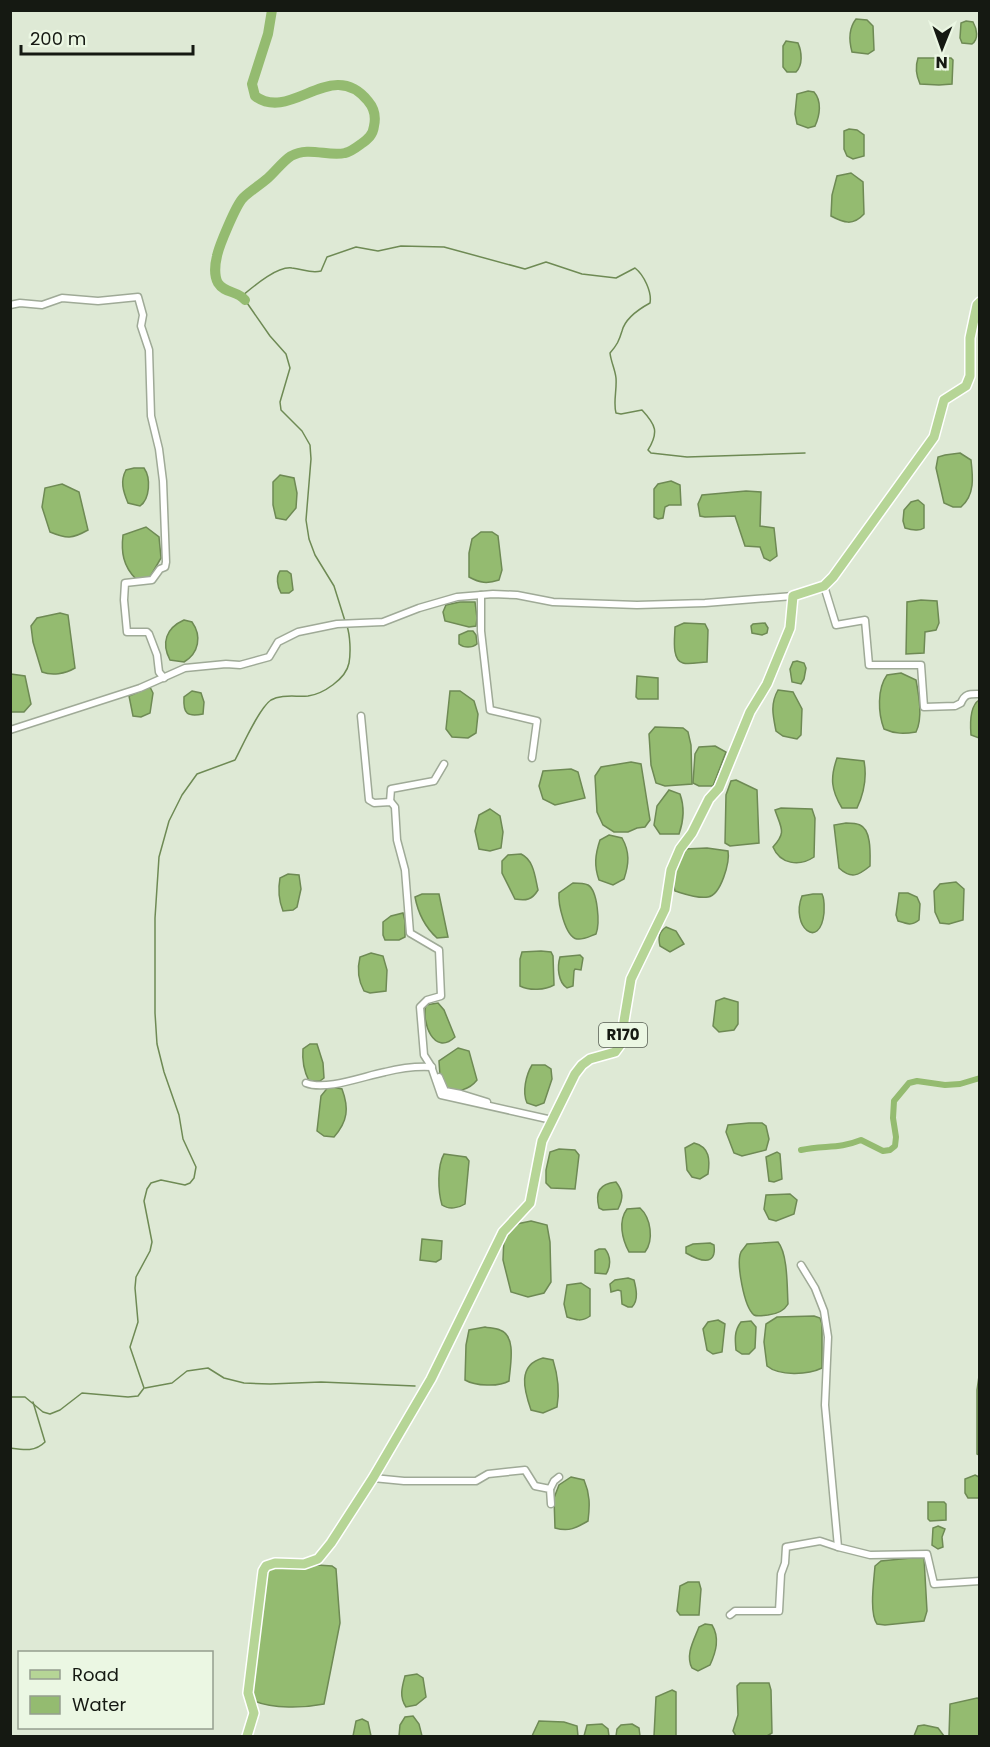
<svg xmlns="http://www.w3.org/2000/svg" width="990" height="1747" font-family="Poppins,sans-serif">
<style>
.water{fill:#94bb70;stroke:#6e8a54;stroke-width:1.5}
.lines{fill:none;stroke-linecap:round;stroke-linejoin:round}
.stream{stroke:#6e8a54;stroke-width:1.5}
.canal{stroke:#94bb70;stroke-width:6}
.river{stroke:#94bb70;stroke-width:10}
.minor-casing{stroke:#9faa97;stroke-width:9}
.primary-casing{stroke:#fff;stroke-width:12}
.minor{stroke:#fff;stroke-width:6}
.primary{stroke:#b6d596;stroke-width:9}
.labels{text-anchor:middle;stroke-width:4.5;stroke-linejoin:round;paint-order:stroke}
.shield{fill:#ebf7e3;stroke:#555c51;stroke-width:1.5}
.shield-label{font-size:15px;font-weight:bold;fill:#151912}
</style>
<rect width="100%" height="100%" fill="#dee9d5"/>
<g class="water">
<path d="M856 19 867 20 873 26 874 50 868 54 852 52C849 41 849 28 856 19Z"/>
<path d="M966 21 973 22C977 29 979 39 972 44L962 43 960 38 961 23Z"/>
<path d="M786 41 798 43C802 52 803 65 796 72H787L783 67V46Z"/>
<path d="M918 58H951L953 60 952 84 939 85 920 84C916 75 915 67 918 58Z"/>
<path d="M808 91 814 92C822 101 820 115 815 126L808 128 797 124 795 114 797 94Z"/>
<polygon points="849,129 857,130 864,135 864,156 853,159 847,156 844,149 844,131"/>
<path d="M851 173 863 182 864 214C853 226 844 223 831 216L832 195 837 176Z"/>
<path d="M960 453 971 460C973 477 975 495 961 507H953L944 503 936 468 938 457 945 455Z"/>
<path d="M134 468H144C151 478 150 499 140 506L128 503C123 491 120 481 126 470Z"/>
<polygon points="280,475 294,478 297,493 296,508 286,520 276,518 273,505 273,482"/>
<polygon points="671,481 680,485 681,505 669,505 665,507 663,518 658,519 654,517 654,489 658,484"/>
<path d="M62 484 79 492 88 530C72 539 67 539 50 532L42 507 45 488Z"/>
<polygon points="746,491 761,492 760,526 774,528 777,556 770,561 764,558 760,547 745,546 735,516 705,517 700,516 698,504 702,495"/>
<path d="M918 500 924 505V528C918 532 911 530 905 528L903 521 904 510 911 502Z"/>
<path d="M146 527 159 537 161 558 150 577 136 579C123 566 121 552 123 535Z"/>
<path d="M481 532H492L498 536 502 570 499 580C487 584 480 583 469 577V553L472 539Z"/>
<path d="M280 571H287L291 574 293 590 289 593H281C277 586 276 577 280 571Z"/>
<polygon points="921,600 937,601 939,623 936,630 925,632 924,653 906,654 907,602"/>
<polygon points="460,602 475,602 477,618 476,626 469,627 445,621 443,612 446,605"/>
<path d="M60 613 68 615 75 668C65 674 52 676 42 672L33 642 31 626 37 618Z"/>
<path d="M184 620 192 622C202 636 199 653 184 662L170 660C161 643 166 628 184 620Z"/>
<path d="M684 623 705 624 708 630 707 662C700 662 689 665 683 663 671 660 675 636 675 627Z"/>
<polygon points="765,623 768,628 767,633 762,635 752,633 751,626 753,624"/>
<path d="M468 631H473L476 635 477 644C472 648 464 648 459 644V635Z"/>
<polygon points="797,661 804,663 806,668 804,679 801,684 792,682 790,669 793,662"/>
<path d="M901 673 916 680C919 696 923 718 916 732 904 734 895 734 884 729 878 713 877 689 887 675Z"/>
<polygon points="11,674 25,676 31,704 24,712 11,712"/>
<polygon points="637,676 658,678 658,699 638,699 636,697"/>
<polygon points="150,687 153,693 150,713 141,717 133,716 129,696"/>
<path d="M778 690 793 692 802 709 801 735 797 739 783 736 776 731C773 716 770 704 778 690Z"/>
<path d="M192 691 201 693 204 702 203 714C187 717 183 714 184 697Z"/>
<polygon points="450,691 460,691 474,701 478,714 476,733 468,738 452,737 446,729"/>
<path d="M979 700H980L979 738 971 735C970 723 970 706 979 700Z"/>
<polygon points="655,727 683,728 688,732 691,745 692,784 665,786 656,783 651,765 649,734"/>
<polygon points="715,746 726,752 713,786 699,786 693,783 695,754 699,747"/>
<path d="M837 758 864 761C867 777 864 793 857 808H842C831 790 830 778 837 758Z"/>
<polygon points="631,762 641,764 650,820 645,827 637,828 628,832 614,832 603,825 597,812 595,776 601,767"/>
<polygon points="571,769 578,772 585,798 555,805 543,799 539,786 543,771"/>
<polygon points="736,780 757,790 759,843 730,846 725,843 726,795 731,781"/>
<path d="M669 790 680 794C685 808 684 820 679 834H660L654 825 657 806Z"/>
<path d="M781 808 812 809 815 818 814 857C799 867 780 864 773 847 787 832 781 828 775 810Z"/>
<polygon points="490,809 500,816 503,832 501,848 490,851 479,849 475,831 479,815"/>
<path d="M846 823C850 823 856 823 860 825 872 830 870 856 870 866 858 876 851 879 839 868L834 825Z"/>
<path d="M609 835 622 838C630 852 629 864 624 879L613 885 599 880C594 866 595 855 600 840Z"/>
<path d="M707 848 728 851C730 862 721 895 708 897 698 899 685 894 675 891L672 879 685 849Z"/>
<path d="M521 854C534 860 535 877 538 890 532 900 526 901 515 899L502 873V861L508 855Z"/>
<path d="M288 874 299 875 301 889 297 907 293 910 283 911C279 901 278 889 280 878Z"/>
<polygon points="956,882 964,889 963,920 949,924 940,923 935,912 934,891 940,884"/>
<path d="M573 883C577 883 584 883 588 885 598 891 600 924 596 934 590 936 584 940 577 939 565 937 558 903 559 893Z"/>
<path d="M899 893H908L917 897 920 904 919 920C912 926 907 924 898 921L896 915Z"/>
<path d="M422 894H439L448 937 437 938C425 927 418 913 415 897Z"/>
<path d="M813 894H822C825 900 824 906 824 913 820 951 790 927 802 896Z"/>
<polygon points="403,913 405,921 405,937 399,940 385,940 383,935 383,922 391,916"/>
<path d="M666 927 676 931 684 944 670 952 660 946C658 937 659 932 666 927Z"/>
<path d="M541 951 551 952 553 956 554 985C545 990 530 991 520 986V959L522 952Z"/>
<path d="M371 953 383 956 387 970 386 991 370 993 364 991C358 980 357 969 360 957Z"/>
<path d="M580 955 583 958 581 970 575 969 574 971 573 986 567 988C558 982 557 967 560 957Z"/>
<polygon points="724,998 738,1002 738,1024 734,1030 719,1032 713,1026 716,1001"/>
<path d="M438 1003 444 1010 455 1037C434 1057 421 1022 426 1005Z"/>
<path d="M310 1044H317L323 1063 324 1078 320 1081H309C304 1071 302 1060 303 1049Z"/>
<path d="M458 1048 469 1051 477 1080C470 1089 457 1094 445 1088L440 1076 439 1061Z"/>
<path d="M532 1065H545L551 1069 552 1079 544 1103 536 1106 527 1103C522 1092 526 1075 532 1065Z"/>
<path d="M329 1086 342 1089C349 1108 348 1121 334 1137L324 1136 317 1131 321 1096Z"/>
<polygon points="749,1123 762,1123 766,1126 769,1139 766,1150 742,1156 734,1153 726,1132 728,1125"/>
<path d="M694 1143C710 1147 710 1160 708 1174L700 1179 692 1177 687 1170 685 1148Z"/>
<polygon points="559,1149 575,1150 579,1155 575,1189 551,1188 546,1183 546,1170 550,1152"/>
<polygon points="777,1152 780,1154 782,1179 774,1182 769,1181 766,1157"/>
<path d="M444 1154 466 1157 469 1161 465 1204C459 1208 449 1210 442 1205 438 1192 437 1166 444 1154Z"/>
<path d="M616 1182C624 1192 623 1199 618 1209L603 1210 599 1208C595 1192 599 1184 616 1182Z"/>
<polygon points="790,1194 797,1200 794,1214 776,1221 769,1219 764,1209 766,1195"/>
<path d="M640 1208C651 1218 654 1240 645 1252H629C622 1239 618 1221 627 1209Z"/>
<polygon points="531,1221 547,1225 550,1242 551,1282 544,1293 528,1297 511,1292 503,1260 504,1237 512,1225"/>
<polygon points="422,1239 442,1241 441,1259 436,1262 420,1260"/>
<path d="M778 1242C788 1254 787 1288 788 1304 784 1311 777 1314 768 1315 764 1315 758 1317 754 1315 744 1307 736 1263 741 1252 743 1249 745 1247 747 1244Z"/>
<path d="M710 1243 714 1245C717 1268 698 1260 686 1253V1247L693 1244Z"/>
<path d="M599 1249H605C611 1256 611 1267 606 1274L595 1273V1251Z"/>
<path d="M628 1278 634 1280C636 1288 639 1300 632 1307H628L622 1304 621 1291 618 1290 611 1292 610 1284 615 1280Z"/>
<path d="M581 1283 590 1289V1316C582 1322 576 1320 567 1317L564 1304 567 1285Z"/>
<path d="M814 1316 820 1318 822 1324V1368C808 1375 779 1376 767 1366L764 1342 766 1324 777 1317Z"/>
<polygon points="718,1320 725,1324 722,1352 713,1354 707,1350 703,1329 708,1322"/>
<path d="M751 1321 756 1327 755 1348 749 1354H742L736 1350C735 1340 734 1331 741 1322Z"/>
<path d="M485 1327C489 1328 495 1328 500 1330 517 1336 510 1366 509 1381 499 1387 475 1386 465 1380L466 1345 469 1330Z"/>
<path d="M543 1358 553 1360C558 1376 560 1390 557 1407L543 1413 531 1410C524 1390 517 1365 543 1358Z"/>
<polygon points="979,1376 979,1455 977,1454 977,1390"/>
<polygon points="975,1475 979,1477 979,1498 968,1498 965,1493 965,1479"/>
<path d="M571 1477 584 1480C590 1494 590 1505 588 1521 576 1528 569 1532 555 1528L554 1498 559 1485Z"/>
<polygon points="928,1502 944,1502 946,1504 946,1520 930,1521 928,1519"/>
<polygon points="938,1526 945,1529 942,1537 943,1547 938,1549 932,1545 933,1528"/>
<path d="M911 1558H924L927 1611 924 1621 885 1625 877 1624C869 1613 874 1580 875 1566L881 1561Z"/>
<path d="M317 1565 332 1566 336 1569 340 1623 324 1704C304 1708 273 1709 254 1701L251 1688 266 1573 271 1568Z"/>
<polygon points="688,1582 699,1582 701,1589 699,1615 680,1615 677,1611 680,1586"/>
<path d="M705 1624 712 1625C720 1638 716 1652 710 1665L698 1671 692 1668C685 1655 694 1640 699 1627Z"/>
<path d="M417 1674 423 1678 426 1697 416 1705 406 1707C399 1697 402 1687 405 1676Z"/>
<polygon points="740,1683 769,1683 771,1690 772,1733 767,1736 736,1736 733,1731 738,1715 737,1686"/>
<polygon points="672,1690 676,1692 676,1736 654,1736 656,1697"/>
<polygon points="977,1698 979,1699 979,1736 949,1736 950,1704"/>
<polygon points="413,1716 419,1724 422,1736 399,1736 400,1725 405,1717"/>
<polygon points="362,1719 368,1722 371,1736 353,1736 356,1721"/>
<polygon points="539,1721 564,1722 577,1726 578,1736 532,1736"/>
<polygon points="602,1724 608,1729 609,1736 584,1736 587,1725"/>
<polygon points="632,1724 639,1728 640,1736 616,1736 617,1729 621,1725"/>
<polygon points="924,1725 938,1728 944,1736 914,1736 918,1726"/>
</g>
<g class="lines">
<g class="stream">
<path d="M242 296C254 286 277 266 292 268 303 269 311 274 321 271L327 257 356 247 378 251 401 246 444 247 525 269 546 262 582 274 616 278 635 268C644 275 652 292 650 303 639 309 625 319 622 331 619 341 617 345 610 353 611 362 615 369 616 378 617 391 613 402 616 413L621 414 642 410C656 425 659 432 648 450L651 453 687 457 805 453"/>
<polyline points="245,300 270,336 286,354 290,368 280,402 281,410 302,431 310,445 311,459 306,520 309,539 315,555 334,586 345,621"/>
<polyline points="145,1388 172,1383 187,1371 208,1368 224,1378 244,1383 270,1384 321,1382 415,1386"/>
<path d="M10 1397H25L43 1412 50 1414 60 1410 82 1393 128 1397 138 1396 144 1388 130 1347 138 1322 135 1288 136 1277 150 1251 152 1242 144 1201 147 1189 151 1183 161 1180 185 1185 190 1183 194 1178 196 1167 183 1139 179 1115 164 1072 157 1044 155 1013V918L159 857 169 821 182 795 197 774 235 760C242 747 259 708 271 700 281 694 296 697 308 696 323 694 346 679 349 663 351 652 350 635 347 626"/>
<path d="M10 1448C24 1450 35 1452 45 1442L33 1402"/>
</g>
<path class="canal" d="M801 1150C824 1145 839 1149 861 1140L883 1151 890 1150 895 1146 896 1137 893 1118 894 1101 909 1083 917 1081 945 1085 960 1084 980 1078"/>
<path class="river" d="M245 300C238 291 224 293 218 283 214 276 215 264 217 256 219 246 236 205 243 198 250 191 260 185 268 178 275 172 283 161 291 156 309 146 328 157 345 153 350 152 357 147 361 144 368 139 373 135 374 126 376 117 374 108 368 101 332 56 291 123 255 96L252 84 268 34 272 10"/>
<g class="minor-casing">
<g id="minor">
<polyline points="10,305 20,303 42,305 62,298 98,301 138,297 143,315 141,326 149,350 151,416 159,449 163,481 166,562 165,567 160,569 152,580 125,583 124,600 127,632 147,632 149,634 157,655 159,672 164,678"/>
<path d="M824 586 836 625 865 620 869 665H921L924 707 955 706 961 703C965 693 970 694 980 694"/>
<polyline points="481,595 481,631 490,710 537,721 532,758"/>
<polyline points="361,716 369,800 374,803 391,802 395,807 397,840 405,870 410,933 439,950 441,996 427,1000 420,1007 424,1055 431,1066 441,1095 552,1120"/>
<polyline points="10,730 140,688 185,668 226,664 240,665 269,657 278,642 298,632 337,624 383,622 419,608 457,597 493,594 517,595 553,602 637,605 705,603 793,596"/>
<polyline points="390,802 391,789 434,781 444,764"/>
<polyline points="439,1077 445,1091 461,1094 487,1102"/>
<path d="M306 1083C326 1091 364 1076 385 1072 401 1068 416 1066 432 1067"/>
<polyline points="801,1265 815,1288 824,1311 828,1337 825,1405 838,1547 870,1555 927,1554 934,1584 980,1581"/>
<polyline points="373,1478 404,1481 476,1481 488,1474 525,1470 535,1486 550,1489 551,1504"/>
<polyline points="550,1489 554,1481 559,1477"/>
<polyline points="730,1615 735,1611 779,1611 781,1574 785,1563 786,1547 820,1541 838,1547"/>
</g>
</g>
<g class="primary-casing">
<polyline id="primary" points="247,1736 254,1713 248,1693 263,1571 266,1566 275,1563 304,1564 318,1559 331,1543 373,1478 431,1379 503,1232 530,1203 542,1141 575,1074 582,1065 590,1059 615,1052 623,1041 624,1021 631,979 665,909 671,870 680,849 692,833 709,799 719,788 750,712 767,684 790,628 793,596 824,586 833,577 934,437 944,400 966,386 970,376 970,338 977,305 980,302"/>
</g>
<use href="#minor" class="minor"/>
<use href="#primary" class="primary"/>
</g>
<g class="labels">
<rect class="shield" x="599" y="1023" width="48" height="24" rx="4.5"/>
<g class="shield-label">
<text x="623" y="1040">R170</text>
</g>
</g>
<rect width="990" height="1747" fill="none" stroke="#151912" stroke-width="24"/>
<rect x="18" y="1651" width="195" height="78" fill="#ebf7e3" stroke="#959e8f" stroke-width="1.5"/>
<rect x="30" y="1670" width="30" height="9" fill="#b6d596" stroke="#959e8f" stroke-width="1.5"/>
<text x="72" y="1681" font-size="18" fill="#151912">Road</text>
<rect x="30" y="1696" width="30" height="18" fill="#94bb70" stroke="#959e8f" stroke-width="1.5"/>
<text x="72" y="1711" font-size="18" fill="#151912">Water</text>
<g transform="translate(942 48) rotate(181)" stroke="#ebf7e3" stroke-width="4.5" paint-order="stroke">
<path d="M0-4.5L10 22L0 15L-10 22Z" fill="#151912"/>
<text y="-9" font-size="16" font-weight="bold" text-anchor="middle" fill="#151912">N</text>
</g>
<path d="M21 45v9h172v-9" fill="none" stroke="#151912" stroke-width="3"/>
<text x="30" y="45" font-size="18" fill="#151912" stroke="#ebf7e3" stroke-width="4.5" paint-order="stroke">200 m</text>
</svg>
